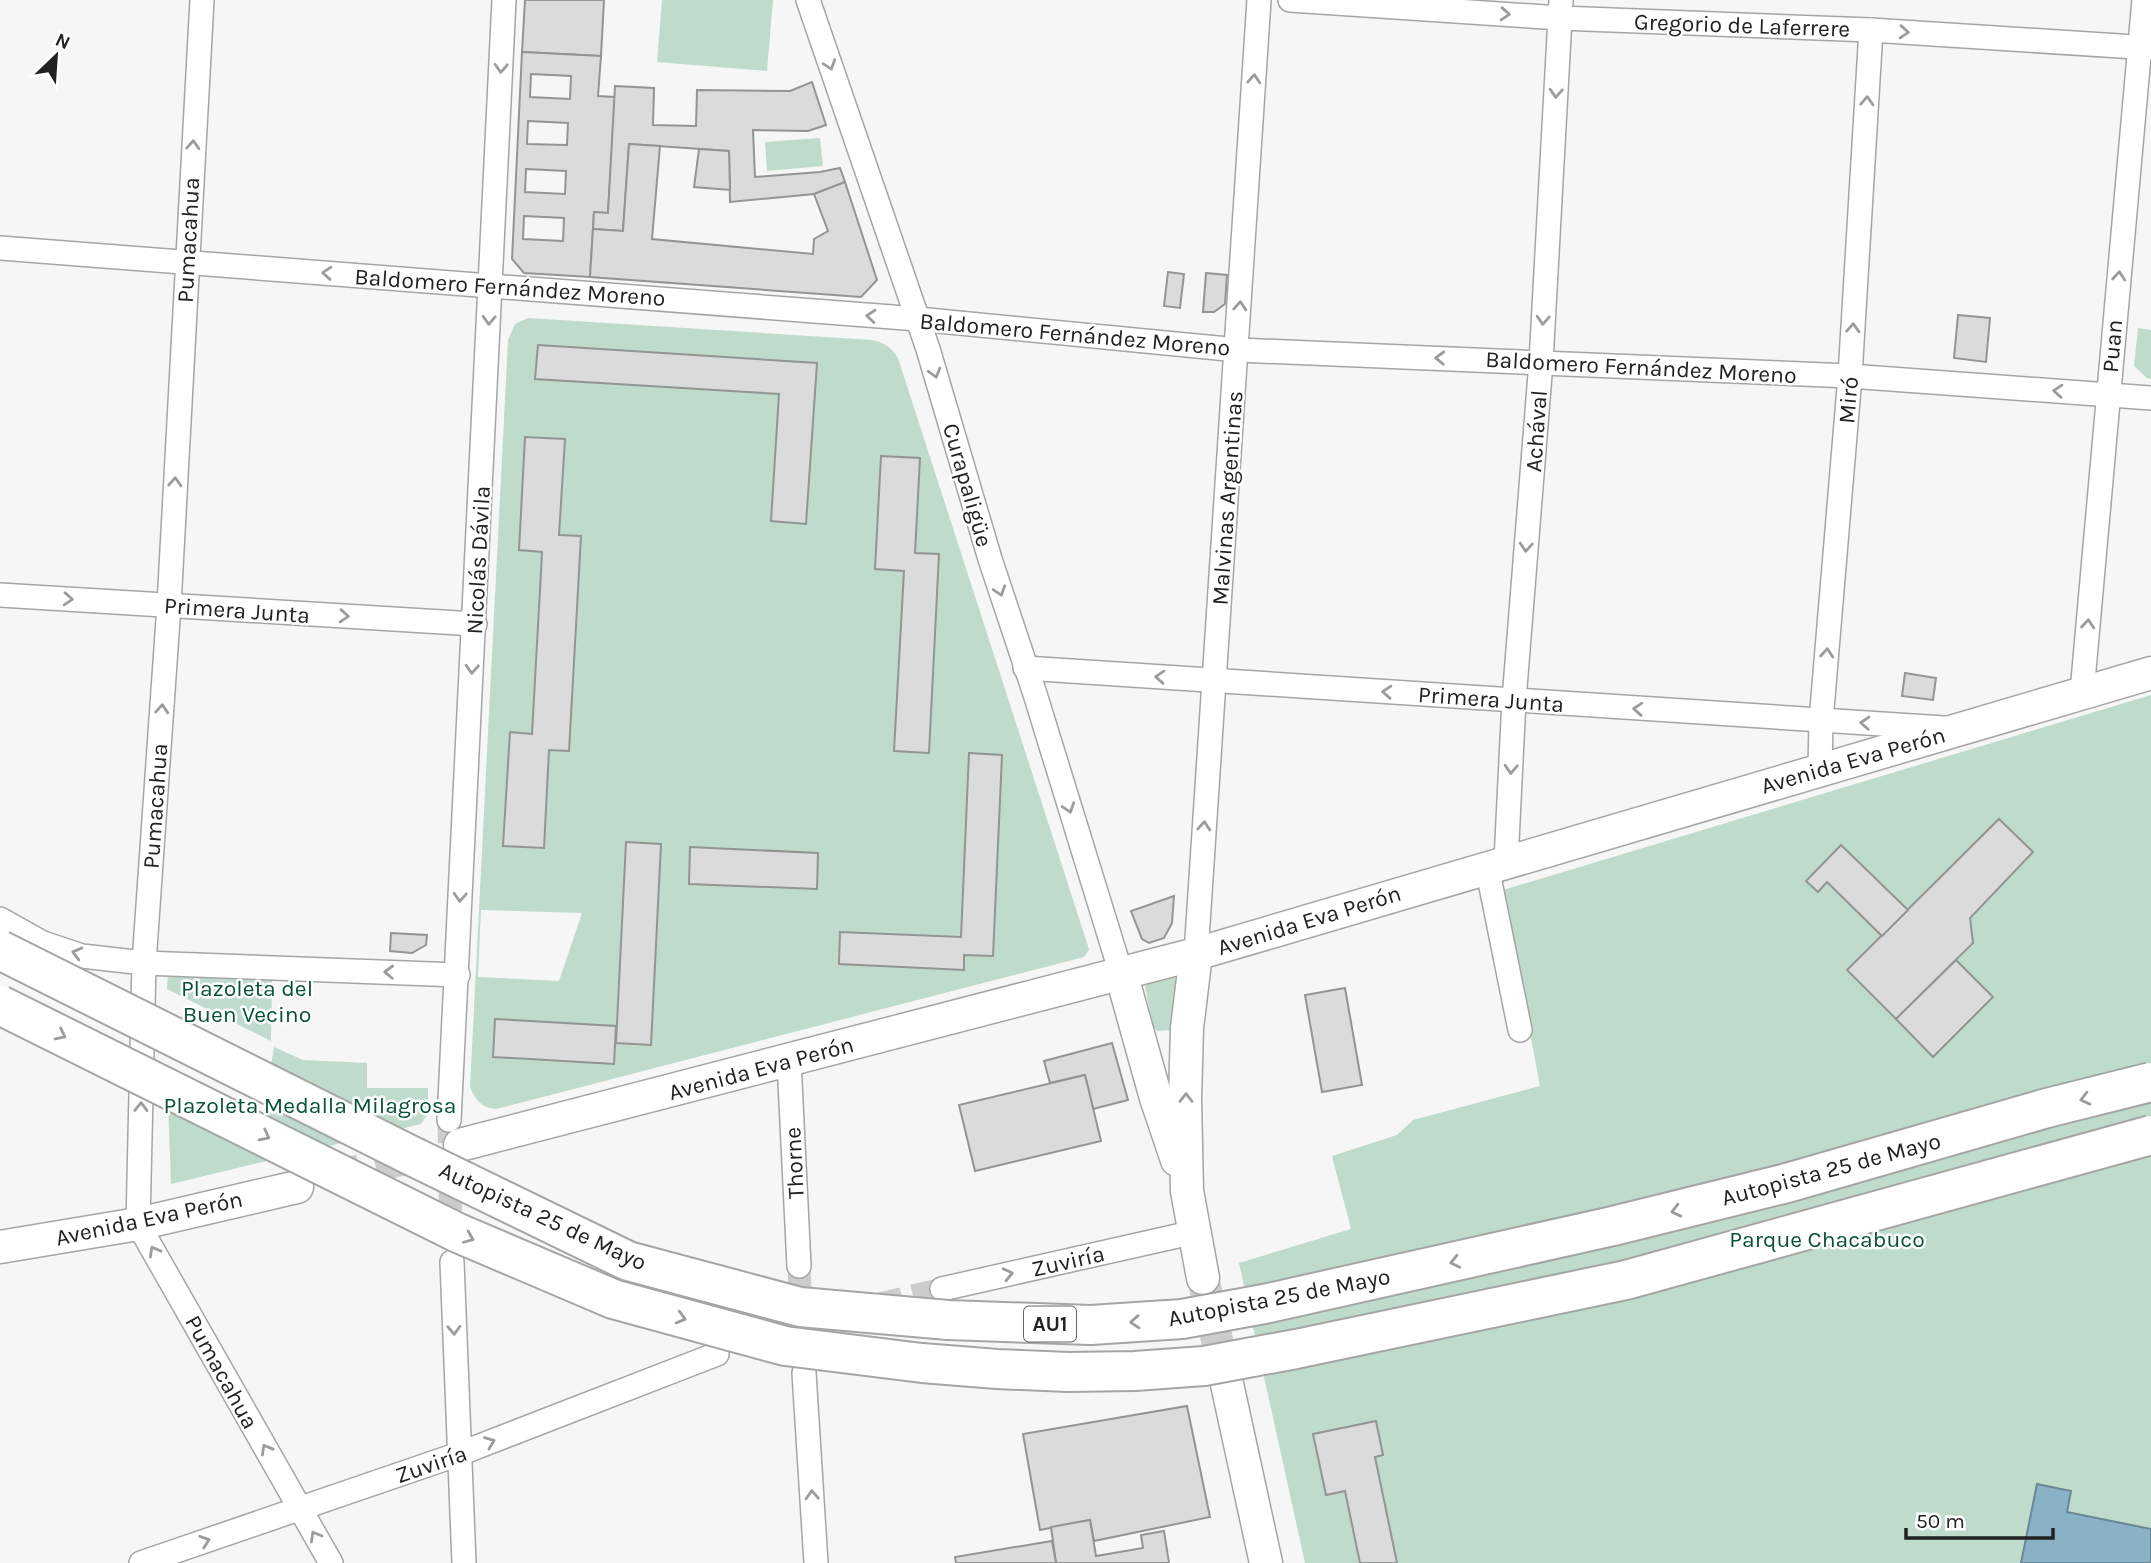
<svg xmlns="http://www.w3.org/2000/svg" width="2151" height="1563" font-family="Karla,sans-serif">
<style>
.green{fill:#bfdbcb;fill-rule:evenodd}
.water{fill:#89b2c7;stroke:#6a8796;stroke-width:2}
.building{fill:#dbdbdc;stroke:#939494;stroke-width:2;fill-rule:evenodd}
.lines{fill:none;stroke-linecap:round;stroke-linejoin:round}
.minor-tunnel{stroke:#ccc;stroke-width:23;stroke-dasharray:23 11;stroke-linecap:butt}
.secondary-tunnel{stroke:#ccc;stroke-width:32;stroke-dasharray:32 16;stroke-linecap:butt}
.minor-casing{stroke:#a5a5a6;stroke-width:26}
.secondary-casing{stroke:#a5a5a6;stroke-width:35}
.minor{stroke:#fff;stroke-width:23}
.secondary{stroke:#fff;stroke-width:32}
.motorway-bridge-casing{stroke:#a5a5a6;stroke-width:42;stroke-linecap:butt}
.motorway-bridge{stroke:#fff;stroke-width:38}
.oneway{stroke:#9c9c9c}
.labels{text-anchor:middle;stroke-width:5;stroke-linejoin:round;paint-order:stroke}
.shield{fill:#fff;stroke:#646464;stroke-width:2}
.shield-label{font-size:21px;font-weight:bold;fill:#222}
.street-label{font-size:23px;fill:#222;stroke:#fff}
.park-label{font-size:23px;fill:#075134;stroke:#fff}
</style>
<rect width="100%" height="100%" fill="#f6f6f7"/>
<g class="green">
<polygon points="662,0 773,0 767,71 657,62"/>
<polygon points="820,138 823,166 767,171 765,142"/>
<path d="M528 318 872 340C885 343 891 347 898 358L1088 946 1089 950 1084 957 496 1109C482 1108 475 1100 470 1087L508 340 515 324ZM538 345 816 363 806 523 771 521 779 394 536 379ZM526 437 564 439 544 848 503 845 510 733 532 734 542 552 519 550ZM881 456 920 459 915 553 939 554 929 753 894 751 904 571 875 569ZM969 753 1002 755 993 956 964 955 963 970 839 964 841 932 961 937ZM626 842 661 844 651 1045 616 1043 614 1064 493 1057 495 1019 616 1026ZM691 847 818 853 817 888 689 884ZM481 910 582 913 559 981 478 977Z"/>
<polygon points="2138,328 2151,330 2151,379 2147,378 2134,366"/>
<polygon points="2151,695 2151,1563 1305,1563 1239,1263 1351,1229 1332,1156 1397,1135 1413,1120 1540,1086 1503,890"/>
<polygon points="168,973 272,979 271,1041 167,989"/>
<polygon points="1172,977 1177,980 1176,1024 1172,1030 1157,1031 1153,1026 1145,987 1148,983"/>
<polygon points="274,1047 303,1060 367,1063 367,1088 428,1088 428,1113 421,1124 171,1184 168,1103 258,1148"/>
</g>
<polygon class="water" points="2037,1484 2071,1491 2067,1512 2151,1529 2151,1563 2021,1563"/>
<g class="building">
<polygon points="525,0 604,0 601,56 522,52"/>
<path d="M522 52 601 56 598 96 615 97 608 213 594 212 590 277 524 273 512 259ZM531 74 571 76 570 99 530 97ZM528 121 568 123 567 145 527 144ZM526 169 566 171 565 194 525 192ZM524 216 564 218 563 241 523 239Z"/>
<polygon points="812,82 826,125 808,131 753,130 755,177 820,172 840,168 845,182 814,194 730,202 729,151 629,144 623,231 593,229 594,212 608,213 615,86 654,88 653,125 696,126 697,90 790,91"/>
<polygon points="629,144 660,146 652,239 813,254 814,239 828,231 814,194 845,182 877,280 861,297 590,277 593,229 623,231"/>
<polygon points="699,149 729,151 730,190 694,187"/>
<polygon points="1168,272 1184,274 1180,308 1164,306"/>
<polygon points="1206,273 1227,275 1225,304 1214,312 1203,312"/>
<polygon points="1958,315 1990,318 1986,362 1954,358"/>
<polygon points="538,345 817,363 806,524 771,521 779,394 535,379"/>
<polygon points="525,437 565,439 559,535 581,536 569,751 549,750 544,848 503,846 510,732 532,734 541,572 542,552 519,550"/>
<polygon points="881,456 920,458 915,553 939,554 929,753 894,751 904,571 875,569"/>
<polygon points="1905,673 1936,678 1933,700 1902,696"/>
<polygon points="969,753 1002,755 993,956 964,955 964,970 839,964 840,932 961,937"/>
<polygon points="1999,819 2033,852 1970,918 1973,943 1896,1019 1847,970"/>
<polygon points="626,842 661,844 651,1045 616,1043"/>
<polygon points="1841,845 1908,910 1882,936 1827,882 1818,892 1806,881"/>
<polygon points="690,847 818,853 817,889 689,884"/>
<polygon points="1174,896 1172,923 1164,938 1149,943 1142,939 1131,911"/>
<polygon points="391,933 427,935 426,945 412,953 390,951"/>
<polygon points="1956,960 1993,997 1933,1057 1896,1019"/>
<polygon points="1345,988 1362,1085 1322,1092 1305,995"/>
<polygon points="495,1019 616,1026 614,1064 493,1057"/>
<polygon points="1112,1043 1128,1100 1093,1109 1085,1075 1050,1083 1044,1061"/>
<polygon points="1085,1075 1101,1141 975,1171 959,1105"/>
<polygon points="1187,1406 1210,1517 1094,1541 1090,1520 1040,1530 1023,1434"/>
<polygon points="1376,1421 1383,1455 1375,1457 1397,1563 1360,1563 1345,1491 1326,1495 1313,1434"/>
<polygon points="1090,1520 1096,1556 1143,1548 1141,1535 1164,1531 1169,1563 1056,1563 1051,1527"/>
<polygon points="1052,1541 1056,1563 956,1563 955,1557"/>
</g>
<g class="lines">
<g class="minor-tunnel">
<polyline points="449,1120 451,1238"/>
<polyline points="799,1266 801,1319"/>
<polyline points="880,1304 942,1289"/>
</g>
<g class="secondary-tunnel">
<polyline points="329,1178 428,1153"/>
<polyline points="1203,1278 1227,1384"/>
</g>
<g class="minor-casing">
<g id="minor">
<polyline points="202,0 169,605 144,963 138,1224 331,1563"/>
<polyline points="808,0 928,349 990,559 1035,694 1121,973"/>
<polyline points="1290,0 1560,18 1871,30 2151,48"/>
<polyline points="0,248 918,319 1238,350 1850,376 2151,398"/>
<polyline points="0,595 475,624"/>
<polyline points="1025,668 1944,728"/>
<polyline points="2082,692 2144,0"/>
<polyline points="1820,769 1821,721 1850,376 1871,30"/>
<polyline points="1506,861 1514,700 1541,362 1561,0"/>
<polyline points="1487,867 1520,1030"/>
<polyline points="0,919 43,943 82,956 144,963 458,975"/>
<path d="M1196 954C1215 636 1240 318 1259 0"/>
<polyline points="789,1061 799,1266"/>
<polyline points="449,1120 504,0"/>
<polyline points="452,1262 464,1563"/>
<polyline points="942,1289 1195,1232"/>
<polyline points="804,1373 816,1563"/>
<polyline points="141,1563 459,1454 717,1354"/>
</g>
</g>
<g class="secondary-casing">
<g id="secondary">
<polyline points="1196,954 1187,1028 1185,1099 1187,1191 1203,1278"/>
<polyline points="1121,973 1156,1098 1177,1160"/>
<polyline points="460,1145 1196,954 2151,673"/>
<polyline points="0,1247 138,1224 297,1187"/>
<polyline points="1227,1384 1266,1563"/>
</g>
</g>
<use href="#minor" class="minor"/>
<use href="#secondary" class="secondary"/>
<g class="motorway-bridge-casing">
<g id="motorway-bridge">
<polyline points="0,950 410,1155 628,1261 800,1307 948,1320 1091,1325 1182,1319 1264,1304 1613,1226 1787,1183 2047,1108 2151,1082"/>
<polyline points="0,1005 458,1233 613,1299 785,1346 922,1363 997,1369 1068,1372 1135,1371 1204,1366 1296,1349 1626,1280 2151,1135"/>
</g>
</g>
<use href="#motorway-bridge" class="motorway-bridge"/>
</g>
<defs><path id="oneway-chevron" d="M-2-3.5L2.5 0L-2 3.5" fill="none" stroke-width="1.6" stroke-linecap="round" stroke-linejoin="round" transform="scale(1.75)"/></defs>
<g class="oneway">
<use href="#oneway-chevron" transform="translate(1505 14) rotate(4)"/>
<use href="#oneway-chevron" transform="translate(1904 32) rotate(4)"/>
<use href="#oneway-chevron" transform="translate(830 65) rotate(71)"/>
<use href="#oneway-chevron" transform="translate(501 68) rotate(93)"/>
<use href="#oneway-chevron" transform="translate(1254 79) rotate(-86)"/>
<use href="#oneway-chevron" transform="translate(1556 93) rotate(93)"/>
<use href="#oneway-chevron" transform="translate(1867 101) rotate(-87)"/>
<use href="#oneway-chevron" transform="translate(193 145) rotate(-87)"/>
<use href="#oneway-chevron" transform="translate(327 273) rotate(-176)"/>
<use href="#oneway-chevron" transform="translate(2119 276) rotate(-85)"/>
<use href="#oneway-chevron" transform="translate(1240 306) rotate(-86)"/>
<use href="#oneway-chevron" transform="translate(871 316) rotate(-175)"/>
<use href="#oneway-chevron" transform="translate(489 320) rotate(92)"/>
<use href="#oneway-chevron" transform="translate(1543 320) rotate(93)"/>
<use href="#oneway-chevron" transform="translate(1853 328) rotate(-87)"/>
<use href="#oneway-chevron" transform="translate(1440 358) rotate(-178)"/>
<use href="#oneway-chevron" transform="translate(935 373) rotate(74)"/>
<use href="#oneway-chevron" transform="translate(2058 391) rotate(-176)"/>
<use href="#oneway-chevron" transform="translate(175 482) rotate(-87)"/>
<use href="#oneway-chevron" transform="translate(1526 547) rotate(94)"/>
<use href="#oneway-chevron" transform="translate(1000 591) rotate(72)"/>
<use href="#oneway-chevron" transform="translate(68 599) rotate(4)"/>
<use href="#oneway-chevron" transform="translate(344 616) rotate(4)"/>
<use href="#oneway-chevron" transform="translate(2088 624) rotate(-85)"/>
<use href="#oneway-chevron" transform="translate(1827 653) rotate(-85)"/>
<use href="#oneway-chevron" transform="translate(472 669) rotate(93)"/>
<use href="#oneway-chevron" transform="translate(1160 677) rotate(-176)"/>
<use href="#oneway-chevron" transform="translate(1387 692) rotate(-176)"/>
<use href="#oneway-chevron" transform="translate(162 709) rotate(-86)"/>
<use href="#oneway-chevron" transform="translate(1638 709) rotate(-176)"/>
<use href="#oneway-chevron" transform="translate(1865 723) rotate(-177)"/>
<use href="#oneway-chevron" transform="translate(1511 769) rotate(93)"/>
<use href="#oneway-chevron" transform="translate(1069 808) rotate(72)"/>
<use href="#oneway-chevron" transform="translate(1204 826) rotate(-86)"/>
<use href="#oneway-chevron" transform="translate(460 897) rotate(93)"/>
<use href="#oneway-chevron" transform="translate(77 953) rotate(-165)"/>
<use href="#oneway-chevron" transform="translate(389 972) rotate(-178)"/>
<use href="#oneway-chevron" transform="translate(61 1035) rotate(26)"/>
<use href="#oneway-chevron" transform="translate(1186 1098) rotate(-90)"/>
<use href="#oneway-chevron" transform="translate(2085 1099) rotate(166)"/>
<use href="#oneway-chevron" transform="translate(141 1107) rotate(-89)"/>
<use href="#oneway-chevron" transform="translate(265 1136) rotate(27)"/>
<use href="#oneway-chevron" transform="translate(1676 1211) rotate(166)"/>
<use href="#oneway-chevron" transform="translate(469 1238) rotate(23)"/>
<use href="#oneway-chevron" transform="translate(154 1251) rotate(-119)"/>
<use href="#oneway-chevron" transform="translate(1455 1262) rotate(167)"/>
<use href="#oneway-chevron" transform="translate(1008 1274) rotate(-13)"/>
<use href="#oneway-chevron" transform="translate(681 1318) rotate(15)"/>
<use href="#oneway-chevron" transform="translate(1135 1322) rotate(176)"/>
<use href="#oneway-chevron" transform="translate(454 1330) rotate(88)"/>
<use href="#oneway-chevron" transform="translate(490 1442) rotate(-21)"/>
<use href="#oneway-chevron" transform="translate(266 1449) rotate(-119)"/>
<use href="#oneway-chevron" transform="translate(812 1495) rotate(-93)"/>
<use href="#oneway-chevron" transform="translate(315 1536) rotate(-120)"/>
<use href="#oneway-chevron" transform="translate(205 1541) rotate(-19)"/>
</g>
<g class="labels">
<rect class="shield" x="1024" y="1306.5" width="52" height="35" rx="5"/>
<g class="shield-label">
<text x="1050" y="1331">AU1</text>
</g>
<g class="street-label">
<text transform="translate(1742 25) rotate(2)" y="8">Gregorio de Laferrere</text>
<text transform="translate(188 240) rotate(-87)" y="8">Pumacahua</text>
<text transform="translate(510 287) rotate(4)" y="8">Baldomero Fernández Moreno</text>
<text transform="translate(1075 334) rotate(5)" y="8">Baldomero Fernández Moreno</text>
<text transform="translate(2112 346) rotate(-85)" y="8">Puan</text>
<text transform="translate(1641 367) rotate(3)" y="8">Baldomero Fernández Moreno</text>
<text transform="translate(1848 400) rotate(-85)" y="8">Miró</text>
<text transform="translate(1536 431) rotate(-86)" y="8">Achával</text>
<text transform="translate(968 485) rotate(74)" y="8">Curapaligüe</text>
<text transform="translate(1227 498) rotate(-86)" y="8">Malvinas Argentinas</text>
<text transform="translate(478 560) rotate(-87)" y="8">Nicolás Dávila</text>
<text transform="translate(237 610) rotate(4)" y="8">Primera Junta</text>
<text transform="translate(1491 699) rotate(4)" y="8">Primera Junta</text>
<text transform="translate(1853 760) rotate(-16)" y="8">Avenida Eva Perón</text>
<text transform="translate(155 806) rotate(-86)" y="8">Pumacahua</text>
<text transform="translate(1309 920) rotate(-17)" y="8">Avenida Eva Perón</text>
<text transform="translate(761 1068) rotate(-15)" y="8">Avenida Eva Perón</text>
<text transform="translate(794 1163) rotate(-93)" y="8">Thorne</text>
<text transform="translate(1831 1169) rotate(-15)" y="8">Autopista 25 de Mayo</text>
<text transform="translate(543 1216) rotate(25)" y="8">Autopista 25 de Mayo</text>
<text transform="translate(149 1218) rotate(-12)" y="8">Avenida Eva Perón</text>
<text transform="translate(1068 1261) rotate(-13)" y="8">Zuviría</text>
<text transform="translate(1279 1297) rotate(-11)" y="8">Autopista 25 de Mayo</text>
<text transform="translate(222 1372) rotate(61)" y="8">Pumacahua</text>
<text transform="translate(431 1464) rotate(-19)" y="8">Zuviría</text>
</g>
<g class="park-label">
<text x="247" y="996">Plazoleta del<tspan x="247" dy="26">Buen Vecino</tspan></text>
<text x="310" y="1113">Plazoleta Medalla Milagrosa</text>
<text x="1827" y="1247">Parque Chacabuco</text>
</g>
</g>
<g transform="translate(56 56) rotate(25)" stroke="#ffffff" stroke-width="5" paint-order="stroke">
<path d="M0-5L12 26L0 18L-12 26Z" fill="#222222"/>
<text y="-10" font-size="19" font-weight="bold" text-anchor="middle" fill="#222222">N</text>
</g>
<path d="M1906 1528v10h147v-10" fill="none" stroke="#222222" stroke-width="3.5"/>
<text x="1916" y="1528" font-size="21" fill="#222222" stroke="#ffffff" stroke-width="5" paint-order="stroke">50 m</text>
</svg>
